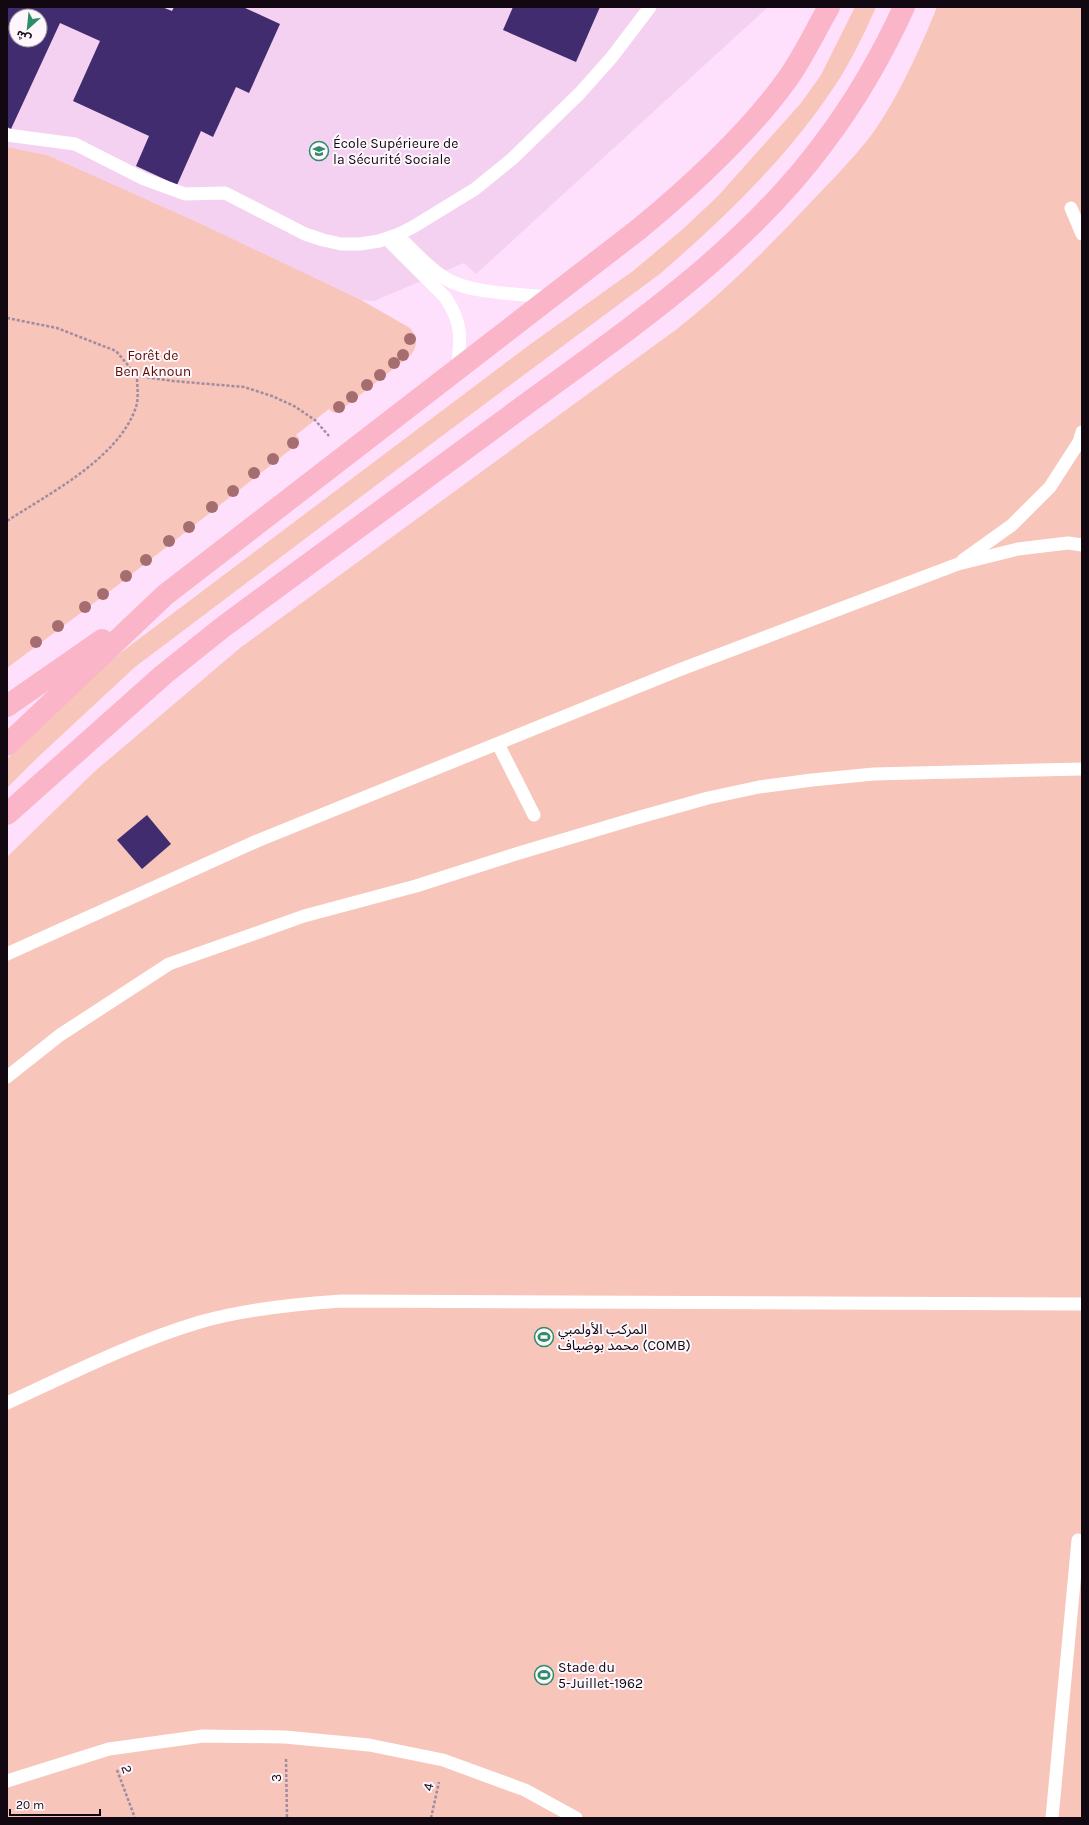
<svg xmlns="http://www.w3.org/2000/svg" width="1089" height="1825" font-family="Karla,'Noto Sans Arabic',sans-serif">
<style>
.built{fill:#f4d1f1;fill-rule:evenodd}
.green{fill:#f7c5b9}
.building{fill:#422c70;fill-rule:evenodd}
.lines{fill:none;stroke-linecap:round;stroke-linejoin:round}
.path{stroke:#a18ba0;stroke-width:2.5;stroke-dasharray:3 2;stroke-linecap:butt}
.lane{stroke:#fff;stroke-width:13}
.highway{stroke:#fab5c8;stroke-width:22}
.tree{fill:#a66d71}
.labels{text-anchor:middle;stroke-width:4;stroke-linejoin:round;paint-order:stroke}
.poi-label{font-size:14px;fill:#110811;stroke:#fdf6fc;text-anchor:start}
.park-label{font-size:14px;fill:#5e0f00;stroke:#fdf6fc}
.street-label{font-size:14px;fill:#110811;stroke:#fdf6fc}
</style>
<rect width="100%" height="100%" fill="#fee0fc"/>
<path class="built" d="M7 7H768L476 274 464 263 374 301 361 300 47 155 7 147ZM16 16H40V40H16Z"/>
<g class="green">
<path d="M855 7H876C864 34 851 62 834 87 787 158 725 217 661 273L403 465 135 667 36 759 7 788V759L68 699 119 654 532 343 633 271 683 229 718 196 801 103 821 75Z"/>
<path d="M937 7H1082V1818H7V857L94 772 240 648 677 329C726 290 768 248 811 202 832 180 854 158 872 134 897 100 921 47 937 7Z"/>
<path d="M7 147 47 155 201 224 361 300 410 328C418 337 418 345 411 355L337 413 332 412 329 409 296 435 299 438V443L118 585 7 668Z"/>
</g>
<g class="building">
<path d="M7 7H162L172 11 174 7H243L280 24 249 93 236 87 213 137 201 131 177 185 136 166 149 136 73 101 100 41 60 23 11 129 7 127ZM16 16H40V40H16Z"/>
<polygon points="513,7 600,7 576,62 503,30"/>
<polygon points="147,815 171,844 142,869 117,840"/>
</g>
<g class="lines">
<g class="path">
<path d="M7 318 57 328 116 351 137 376C137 385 139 398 136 407 119 458 50 493 7 521"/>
<polyline points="137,376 173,381 244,387 272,396 294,406 315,420 329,436"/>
<polyline points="286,1759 287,1818"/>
<polyline points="117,1770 135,1818"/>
<polyline points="431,1818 439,1782"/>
</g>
<g class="lane">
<polyline points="7,135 75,144 144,179 185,194 225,193 305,234 323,240 341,244 360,244 379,241 397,235 413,227 475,189 512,159 580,93 612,57 650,7"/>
<polyline points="1071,208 1082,234"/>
<path d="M397 235C412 249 427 267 445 278 469 294 522 294 551 297"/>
<path d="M387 239 445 297C463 323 461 340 457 369"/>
<polyline points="963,560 1012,525 1050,487 1079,442 1082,432"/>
<polyline points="498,744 534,815"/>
<polyline points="7,954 257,841 679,670 958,564 1018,549 1068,543 1082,545"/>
<polyline points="7,1077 60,1035 169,964 304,916 416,886 519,853 640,817 708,798 759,787 812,780 874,774 1082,769"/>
<path d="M7 1403C70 1374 133 1342 200 1322 246 1309 294 1304 342 1301L1082 1304"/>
<polyline points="7,1781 109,1749 203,1736 285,1737 369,1745 443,1760 525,1790 576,1818"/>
<polyline points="1052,1818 1078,1540"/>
</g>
<g class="highway">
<polyline points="7,706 102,640"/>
<path d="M7 745 165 595 639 229C691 186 746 136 786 81 803 58 815 31 829 7"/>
<path d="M7 814 163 675 223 627C319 557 414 486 510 416 621 334 740 256 823 144 855 102 882 55 904 7"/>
</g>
</g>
<g class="tree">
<circle cx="410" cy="339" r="6"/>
<circle cx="403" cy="355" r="6"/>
<circle cx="394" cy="363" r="6"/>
<circle cx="380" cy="375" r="6"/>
<circle cx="367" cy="385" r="6"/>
<circle cx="352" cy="397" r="6"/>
<circle cx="339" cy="407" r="6"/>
<circle cx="293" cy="443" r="6"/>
<circle cx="273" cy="459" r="6"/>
<circle cx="254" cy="473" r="6"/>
<circle cx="233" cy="491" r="6"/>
<circle cx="212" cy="507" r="6"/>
<circle cx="189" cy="527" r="6"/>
<circle cx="169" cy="541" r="6"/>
<circle cx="146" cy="560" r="6"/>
<circle cx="126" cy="576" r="6"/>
<circle cx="103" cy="594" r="6"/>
<circle cx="85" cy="607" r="6"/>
<circle cx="58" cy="626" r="6"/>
<circle cx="36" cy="642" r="6"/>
</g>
<defs>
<g id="university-ring" transform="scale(1)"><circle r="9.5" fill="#fdf6fc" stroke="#2c8d67" stroke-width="1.5"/><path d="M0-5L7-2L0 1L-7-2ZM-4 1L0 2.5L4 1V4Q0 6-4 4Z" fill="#2c8d67"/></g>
<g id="stadium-ring" transform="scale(1)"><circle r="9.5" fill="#fdf6fc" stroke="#2c8d67" stroke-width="1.5"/><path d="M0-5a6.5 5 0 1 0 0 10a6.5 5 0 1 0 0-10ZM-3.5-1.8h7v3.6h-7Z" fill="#2c8d67"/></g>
</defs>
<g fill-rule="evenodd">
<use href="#university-ring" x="319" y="151"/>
<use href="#stadium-ring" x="544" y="1337"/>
<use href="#stadium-ring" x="544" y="1675"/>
</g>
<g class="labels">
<g class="poi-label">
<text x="333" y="148">École Supérieure de<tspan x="333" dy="16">la Sécurité Sociale</tspan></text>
<text x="558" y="1334">المركب الأولمبي<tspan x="558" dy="16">محمد بوضياف (COMB)</tspan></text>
<text x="558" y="1672">Stade du<tspan x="558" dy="16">5-Juillet-1962</tspan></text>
</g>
<g class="park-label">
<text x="153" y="360">Forêt de<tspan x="153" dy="16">Ben Aknoun</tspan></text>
</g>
<g class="street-label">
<text transform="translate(127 1769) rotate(70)" y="5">2</text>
<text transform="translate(276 1778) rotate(-91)" y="5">3</text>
<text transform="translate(428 1787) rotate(-78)" y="5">4</text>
</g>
</g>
<rect width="1089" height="1825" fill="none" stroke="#110811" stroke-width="16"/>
<g transform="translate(28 28) rotate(207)"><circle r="19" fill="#fdf6fc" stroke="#9f979e"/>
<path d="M0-3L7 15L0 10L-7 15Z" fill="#2c8d67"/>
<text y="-6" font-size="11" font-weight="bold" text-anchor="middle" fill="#110811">ش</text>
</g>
<path d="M10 1809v6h90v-6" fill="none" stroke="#110811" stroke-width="2"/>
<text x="16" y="1809" font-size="12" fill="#110811" stroke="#fdf6fc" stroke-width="3" paint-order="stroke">20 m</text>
</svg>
